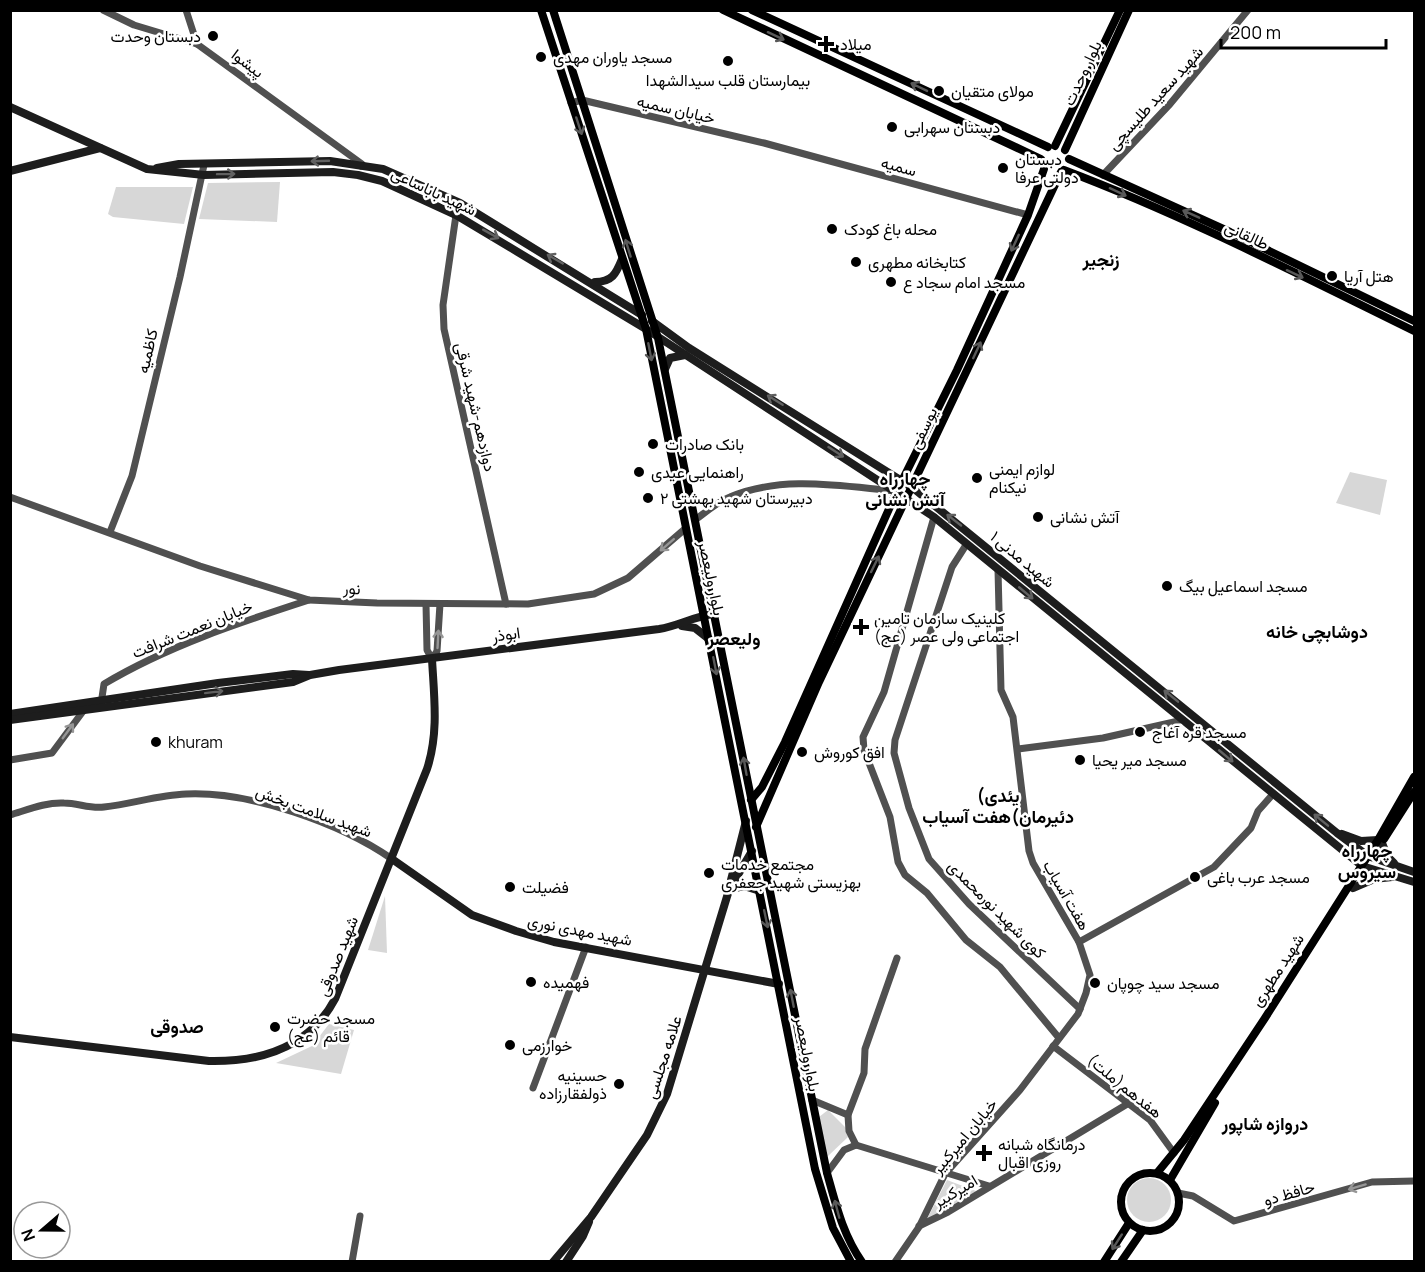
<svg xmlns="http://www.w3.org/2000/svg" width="1425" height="1272" font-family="Manrope,Vazirmatn,sans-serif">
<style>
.green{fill:#d7d7d7}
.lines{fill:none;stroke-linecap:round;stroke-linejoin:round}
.tertiary{stroke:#505050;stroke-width:7}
.secondary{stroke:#1d1d1d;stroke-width:8}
.primary{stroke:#000;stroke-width:8}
.oneway{stroke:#595959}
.oneway2{stroke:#616161}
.oneway3{stroke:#969696}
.poi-dot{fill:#000;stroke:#fff;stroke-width:2}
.labels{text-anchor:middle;stroke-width:5;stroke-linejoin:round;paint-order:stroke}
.poi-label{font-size:16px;fill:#000;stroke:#fff;text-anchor:start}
.street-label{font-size:16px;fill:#000;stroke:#fff}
.neighbourhood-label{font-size:18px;font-weight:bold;fill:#000;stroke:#fff}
</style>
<rect width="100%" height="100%" fill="#fff"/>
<g class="green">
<polygon points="280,182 277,222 199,219 208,183"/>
<polygon points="116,187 193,187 184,224 113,217 108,214"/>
<polygon points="1350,472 1387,480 1380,515 1336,503"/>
<polygon points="385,896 387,953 368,950"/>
<polygon points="329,1024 354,1030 341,1074 276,1063 312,1046"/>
<polygon points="828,1110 846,1128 848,1137 827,1157 819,1117"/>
<circle cx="1149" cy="1200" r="22"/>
<polygon points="947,1180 976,1191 926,1221"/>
</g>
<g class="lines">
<g class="tertiary">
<polyline points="103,10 134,25 197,44 362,164 361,166"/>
<polyline points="186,10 197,44"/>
<polyline points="571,103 582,100 764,143 1028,215"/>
<polyline points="1103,175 1170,104 1248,10"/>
<polyline points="456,215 443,305 444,329 506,604"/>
<polyline points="10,497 200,566 309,600 377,603 528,604 594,594 628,578 686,528"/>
<polyline points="934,517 884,692 863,737 864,750 890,817 898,862 905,875 927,893 966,940 1000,967 1059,1038"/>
<path d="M695 520C706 512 717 502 730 497 782 475 840 486 895 491"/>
<polyline points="110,532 132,476 180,277 204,165"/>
<polyline points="966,545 952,567 895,740 894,753 909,808 929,859 969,904 1080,1009"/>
<polyline points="426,604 427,650 432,659 437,651 440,604"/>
<path d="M101 704 104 684C168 646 238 623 309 600"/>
<polyline points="1018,749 1103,738 1183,720"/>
<polyline points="10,760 52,753 84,710"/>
<path d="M10 815C27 810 46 802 64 803 78 803 90 809 104 807 132 804 158 795 186 794 250 791 340 823 392 859"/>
<polyline points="1079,942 1214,867 1251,828 1258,811 1273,794"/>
<polyline points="1053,1046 1150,1120 1174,1153"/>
<polyline points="533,1088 586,947"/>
<polyline points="812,1100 848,1115"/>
<polyline points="856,1145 849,1131 848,1115 864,1073 865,1049 897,958"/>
<polyline points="827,1173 844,1150 856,1145 989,1186"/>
<polyline points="1178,1193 1193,1196 1234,1221 1372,1182 1414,1181"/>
<polyline points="919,1226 948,1212 1129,1103"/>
<polyline points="352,1262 360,1216"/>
<polyline points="895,1262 919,1227 945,1174 1020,1090 1078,1014 1086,993 1090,975 1079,942 1033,863 1029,851 1013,717 1001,690 998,570"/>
</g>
<g class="secondary">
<polyline points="10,107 147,169 204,175 333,172 358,175 382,181 456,215 646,329 934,517 1362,866 1414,882"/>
<polyline points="157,168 179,164 330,161 383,169 460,203 642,315"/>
<polyline points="10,171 100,148"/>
<path d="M595 282C612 282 616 274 622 259"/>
<polyline points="652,321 689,348 913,488 1337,833 1368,856 1414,872"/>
<polyline points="665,369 670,358 685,355"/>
<polyline points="682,626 695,628 709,639"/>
<polyline points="10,714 218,683 293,674 309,675"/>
<path d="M10 720 293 682 310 675 339 670 659 629C678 626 695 616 714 614"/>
<polyline points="1342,834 1361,841 1378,840"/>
<polyline points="1382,843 1387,856 1394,863"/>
<polyline points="392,859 472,915 516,931 554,942 779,984"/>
<polyline points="731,880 746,821"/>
<polyline points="1353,888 1374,879 1392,877"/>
<polyline points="729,890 744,886 760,891"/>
<path d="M10 1037 209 1061C261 1062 309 1048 335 999L427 769C439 733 434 696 432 659"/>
<polyline points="553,1262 591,1217 647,1135 667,1094 729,890 752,851"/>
<polyline points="566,1262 583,1236 589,1222"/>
</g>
<g class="primary">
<polyline points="541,10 646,329 815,1169 833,1228 851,1262"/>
<path d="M553 10 658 338 827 1173C836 1205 843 1235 862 1262"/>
<polyline points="723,10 1041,159"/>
<polyline points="752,10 1048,147"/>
<polyline points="1055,146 1120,10"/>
<polyline points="1065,150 1129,10"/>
<polyline points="1069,159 1230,232 1414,321"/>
<path d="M1064 170C1181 214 1302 276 1414 331"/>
<polyline points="751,800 762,787 785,742 897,491 957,370 1028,215 1044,169"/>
<polyline points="756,827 819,682 1061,172"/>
<polyline points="1384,839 1414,792"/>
<circle cx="1150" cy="1202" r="29"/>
<polyline points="1157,1173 1184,1140 1265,1018 1378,840 1414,777"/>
<polyline points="1170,1180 1215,1103"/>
<polyline points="1104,1262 1129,1223"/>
<polyline points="1121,1262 1143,1230"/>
</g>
</g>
<defs><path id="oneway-shaft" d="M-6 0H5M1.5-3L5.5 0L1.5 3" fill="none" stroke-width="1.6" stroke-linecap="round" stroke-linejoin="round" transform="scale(1.5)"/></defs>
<g class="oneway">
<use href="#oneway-shaft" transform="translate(776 36) rotate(25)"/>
<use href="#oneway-shaft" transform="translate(919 87) rotate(-154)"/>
<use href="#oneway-shaft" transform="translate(579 126) rotate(72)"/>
<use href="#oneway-shaft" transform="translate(1118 192) rotate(25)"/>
<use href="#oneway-shaft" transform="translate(1191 214) rotate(-156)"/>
<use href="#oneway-shaft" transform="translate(1015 243) rotate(115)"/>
<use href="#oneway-shaft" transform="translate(628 248) rotate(-107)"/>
<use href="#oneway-shaft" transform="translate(1295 274) rotate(25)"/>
<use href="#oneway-shaft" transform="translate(977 350) rotate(-65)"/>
<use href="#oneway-shaft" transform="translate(650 352) rotate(79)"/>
<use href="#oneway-shaft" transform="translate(875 564) rotate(-64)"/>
<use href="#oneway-shaft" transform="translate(715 666) rotate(79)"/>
<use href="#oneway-shaft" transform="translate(745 766) rotate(-100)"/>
<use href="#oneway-shaft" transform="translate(766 919) rotate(78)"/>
<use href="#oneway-shaft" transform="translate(792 998) rotate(-101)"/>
<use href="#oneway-shaft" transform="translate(837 1209) rotate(-105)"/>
<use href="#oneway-shaft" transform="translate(1117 1242) rotate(123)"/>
</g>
<g class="oneway2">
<use href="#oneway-shaft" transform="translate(320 161) rotate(178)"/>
<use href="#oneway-shaft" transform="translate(226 174) rotate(-1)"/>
<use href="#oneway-shaft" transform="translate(491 234) rotate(29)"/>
<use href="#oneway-shaft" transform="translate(555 259) rotate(-150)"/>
<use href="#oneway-shaft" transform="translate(775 400) rotate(-148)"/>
<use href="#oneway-shaft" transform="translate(836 452) rotate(33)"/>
<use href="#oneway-shaft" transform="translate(954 520) rotate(-142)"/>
<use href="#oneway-shaft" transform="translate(1026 593) rotate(40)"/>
<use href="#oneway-shaft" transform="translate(214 692) rotate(-7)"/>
<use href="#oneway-shaft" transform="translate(1171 696) rotate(-141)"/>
<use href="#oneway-shaft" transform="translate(1226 756) rotate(40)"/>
<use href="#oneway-shaft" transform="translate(1321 820) rotate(-141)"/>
</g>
<g class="oneway3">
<use href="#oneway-shaft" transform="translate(667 545) rotate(139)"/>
<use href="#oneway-shaft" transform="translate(438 639) rotate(-87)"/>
<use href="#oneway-shaft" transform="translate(68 731) rotate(-54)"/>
<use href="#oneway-shaft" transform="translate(1357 1187) rotate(163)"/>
</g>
<g class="poi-dot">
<circle cx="213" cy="36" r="6"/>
<path d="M823 35h6v6h6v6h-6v6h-6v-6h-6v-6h6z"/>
<circle cx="541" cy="57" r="6"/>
<circle cx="728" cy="61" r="6"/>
<circle cx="939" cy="91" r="6"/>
<circle cx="892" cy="127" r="6"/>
<circle cx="1003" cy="168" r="6"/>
<circle cx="832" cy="229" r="6"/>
<circle cx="856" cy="262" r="6"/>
<circle cx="1332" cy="276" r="6"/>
<circle cx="891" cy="282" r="6"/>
<circle cx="653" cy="444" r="6"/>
<circle cx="639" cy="472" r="6"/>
<circle cx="977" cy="478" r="6"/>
<circle cx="648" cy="498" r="6"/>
<circle cx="1038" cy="517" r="6"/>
<circle cx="1167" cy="586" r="6"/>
<path d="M858 618h6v6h6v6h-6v6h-6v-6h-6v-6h6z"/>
<circle cx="1140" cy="732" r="6"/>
<circle cx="156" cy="742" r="6"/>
<circle cx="802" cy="752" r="6"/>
<circle cx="1080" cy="760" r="6"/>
<circle cx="709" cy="873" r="6"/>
<circle cx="1195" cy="877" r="6"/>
<circle cx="510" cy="887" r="6"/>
<circle cx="531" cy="982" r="6"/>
<circle cx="1095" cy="983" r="6"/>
<circle cx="275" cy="1027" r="6"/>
<circle cx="510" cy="1045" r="6"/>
<circle cx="619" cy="1084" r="6"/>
<path d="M981 1144h6v6h6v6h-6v6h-6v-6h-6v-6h6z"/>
</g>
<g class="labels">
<g class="poi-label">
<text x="201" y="42" text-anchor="end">دبستان وحدت</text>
<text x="840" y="50">میلاد</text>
<text x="553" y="63">مسجد یاوران مهدی</text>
<text x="728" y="86" text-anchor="middle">بیمارستان قلب سیدالشهدا</text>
<text x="951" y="97">مولای متقیان</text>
<text x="904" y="133">دبستان سهرابی</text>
<text x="1015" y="165">دبستان<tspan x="1015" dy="18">دولتی عرفا</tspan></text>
<text x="844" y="235">محله باغ کودک</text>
<text x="868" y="268">کتابخانه مطهری</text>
<text x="1344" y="282">هتل آریا</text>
<text x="903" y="288">مسجد امام سجاد ع</text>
<text x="665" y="450">بانک صادرات</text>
<text x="989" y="475">لوازم ایمنی<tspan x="989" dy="18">نیکنام</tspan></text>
<text x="651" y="478">راهنمایی عیدی</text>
<text x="660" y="504">دبیرستان شهید بهشتی ۲</text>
<text x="1050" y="523">آتش نشانی</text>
<text x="1179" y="592">مسجد اسماعیل بیگ</text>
<text x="874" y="624">کلینیک سازمان تامین<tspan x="874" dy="18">اجتماعی ولی عصر (عج)</tspan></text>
<text x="1152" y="738">مسجد قره آغاج</text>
<text x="168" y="748">khuram</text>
<text x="814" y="758">افق کوروش</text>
<text x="1092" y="766">مسجد میر یحیا</text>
<text x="721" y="870">مجتمع خدمات<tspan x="721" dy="18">بهزیستی شهید جعفری</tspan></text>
<text x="1207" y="883">مسجد عرب باغی</text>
<text x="522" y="893">فضیلت</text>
<text x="543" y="988">فهمیده</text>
<text x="1107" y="989">مسجد سید چوپان</text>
<text x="287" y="1024">مسجد حضرت<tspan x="287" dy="18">قائم (عج)</tspan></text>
<text x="522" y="1051">خوارزمی</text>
<text x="607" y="1081" text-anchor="end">حسینیه<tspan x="607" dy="18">ذولفقارزاده</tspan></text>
<text x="998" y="1150">درمانگاه شبانه<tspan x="998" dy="18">روزی اقبال</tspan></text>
</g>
<g class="street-label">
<text transform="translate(248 63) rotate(37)" y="6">پیشوا</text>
<text transform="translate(1082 73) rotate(-65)" y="6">بلوار وحدت</text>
<text transform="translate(1155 98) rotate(-48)" y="6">شهید سعید طلیسچی</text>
<text transform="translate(676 109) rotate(13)" y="6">خیابان سمیه</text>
<text transform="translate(899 166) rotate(15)" y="6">سمیه</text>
<text transform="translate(434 191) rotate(25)" y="6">شهید باباساعی</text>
<text transform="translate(1247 235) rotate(25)" y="6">طالقانی</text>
<text transform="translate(147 351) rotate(-77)" y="6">کاظمیه</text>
<text transform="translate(476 407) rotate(77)" y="6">دوازدهم-شهید شرقی</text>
<text transform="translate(923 428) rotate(-65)" y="6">یوسفی</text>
<text transform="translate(1023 559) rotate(40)" y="6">شهید مدنی ۱</text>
<text transform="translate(712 578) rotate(78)" y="6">بلوار ولیعصر</text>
<text transform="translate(352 588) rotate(3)" y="6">نور</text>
<text transform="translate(192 629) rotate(-22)" y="6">خیابان نعمت شرافت</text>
<text transform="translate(506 634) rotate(-8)" y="6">ابوذر</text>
<text transform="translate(314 811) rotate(20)" y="6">شهید سلامت بخش</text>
<text transform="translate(1067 895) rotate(60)" y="6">هفت آسیاب</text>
<text transform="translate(997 909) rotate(45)" y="6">کوی شهید نورمحمدی</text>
<text transform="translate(580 930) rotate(11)" y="6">شهید مهدی نوری</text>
<text transform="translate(337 956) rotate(-68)" y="6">شهید صدوقی</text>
<text transform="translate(1277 970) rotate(-57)" y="6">شهید مطهری</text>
<text transform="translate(808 1054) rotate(79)" y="6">بلوار ولیعصر</text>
<text transform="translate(663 1057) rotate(-72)" y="6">علامه مجلسی</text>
<text transform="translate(1125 1086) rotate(39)" y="6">هفدهم(ملت)</text>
<text transform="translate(964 1136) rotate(-50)" y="6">خیابان امیرکبیر</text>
<text transform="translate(955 1191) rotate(-31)" y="6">امیرکبیر</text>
<text transform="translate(1289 1193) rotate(-16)" y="6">حافظ دو</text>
</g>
<g class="neighbourhood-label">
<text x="1101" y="266">زنجیر</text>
<text x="905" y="485">چهارراه<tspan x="905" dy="21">آتش نشانی</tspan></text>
<text x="1317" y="638">دوشابچی خانه</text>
<text x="734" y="645">ولیعصر</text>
<text x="998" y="802">(یئدی<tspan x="998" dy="21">دئیرمان)هفت آسیاب</tspan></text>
<text x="1367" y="857">چهارراه<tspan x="1367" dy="21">سیروس</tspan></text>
<text x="177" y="1033">صدوقی</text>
<text x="1265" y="1130">دروازه شاپور</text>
</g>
</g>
<rect width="1425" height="1272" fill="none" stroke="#000000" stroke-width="24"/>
<g transform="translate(42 1230) rotate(250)"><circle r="28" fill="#ffffff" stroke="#999999" stroke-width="1.5"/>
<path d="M0-4.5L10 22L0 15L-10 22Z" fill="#000000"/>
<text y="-9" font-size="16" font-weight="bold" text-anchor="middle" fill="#000000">N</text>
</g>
<path d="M1221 39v9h165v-9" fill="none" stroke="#000000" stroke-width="3"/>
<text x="1230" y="39" font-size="18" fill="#000000" stroke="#ffffff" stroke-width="4.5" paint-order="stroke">200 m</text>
</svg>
